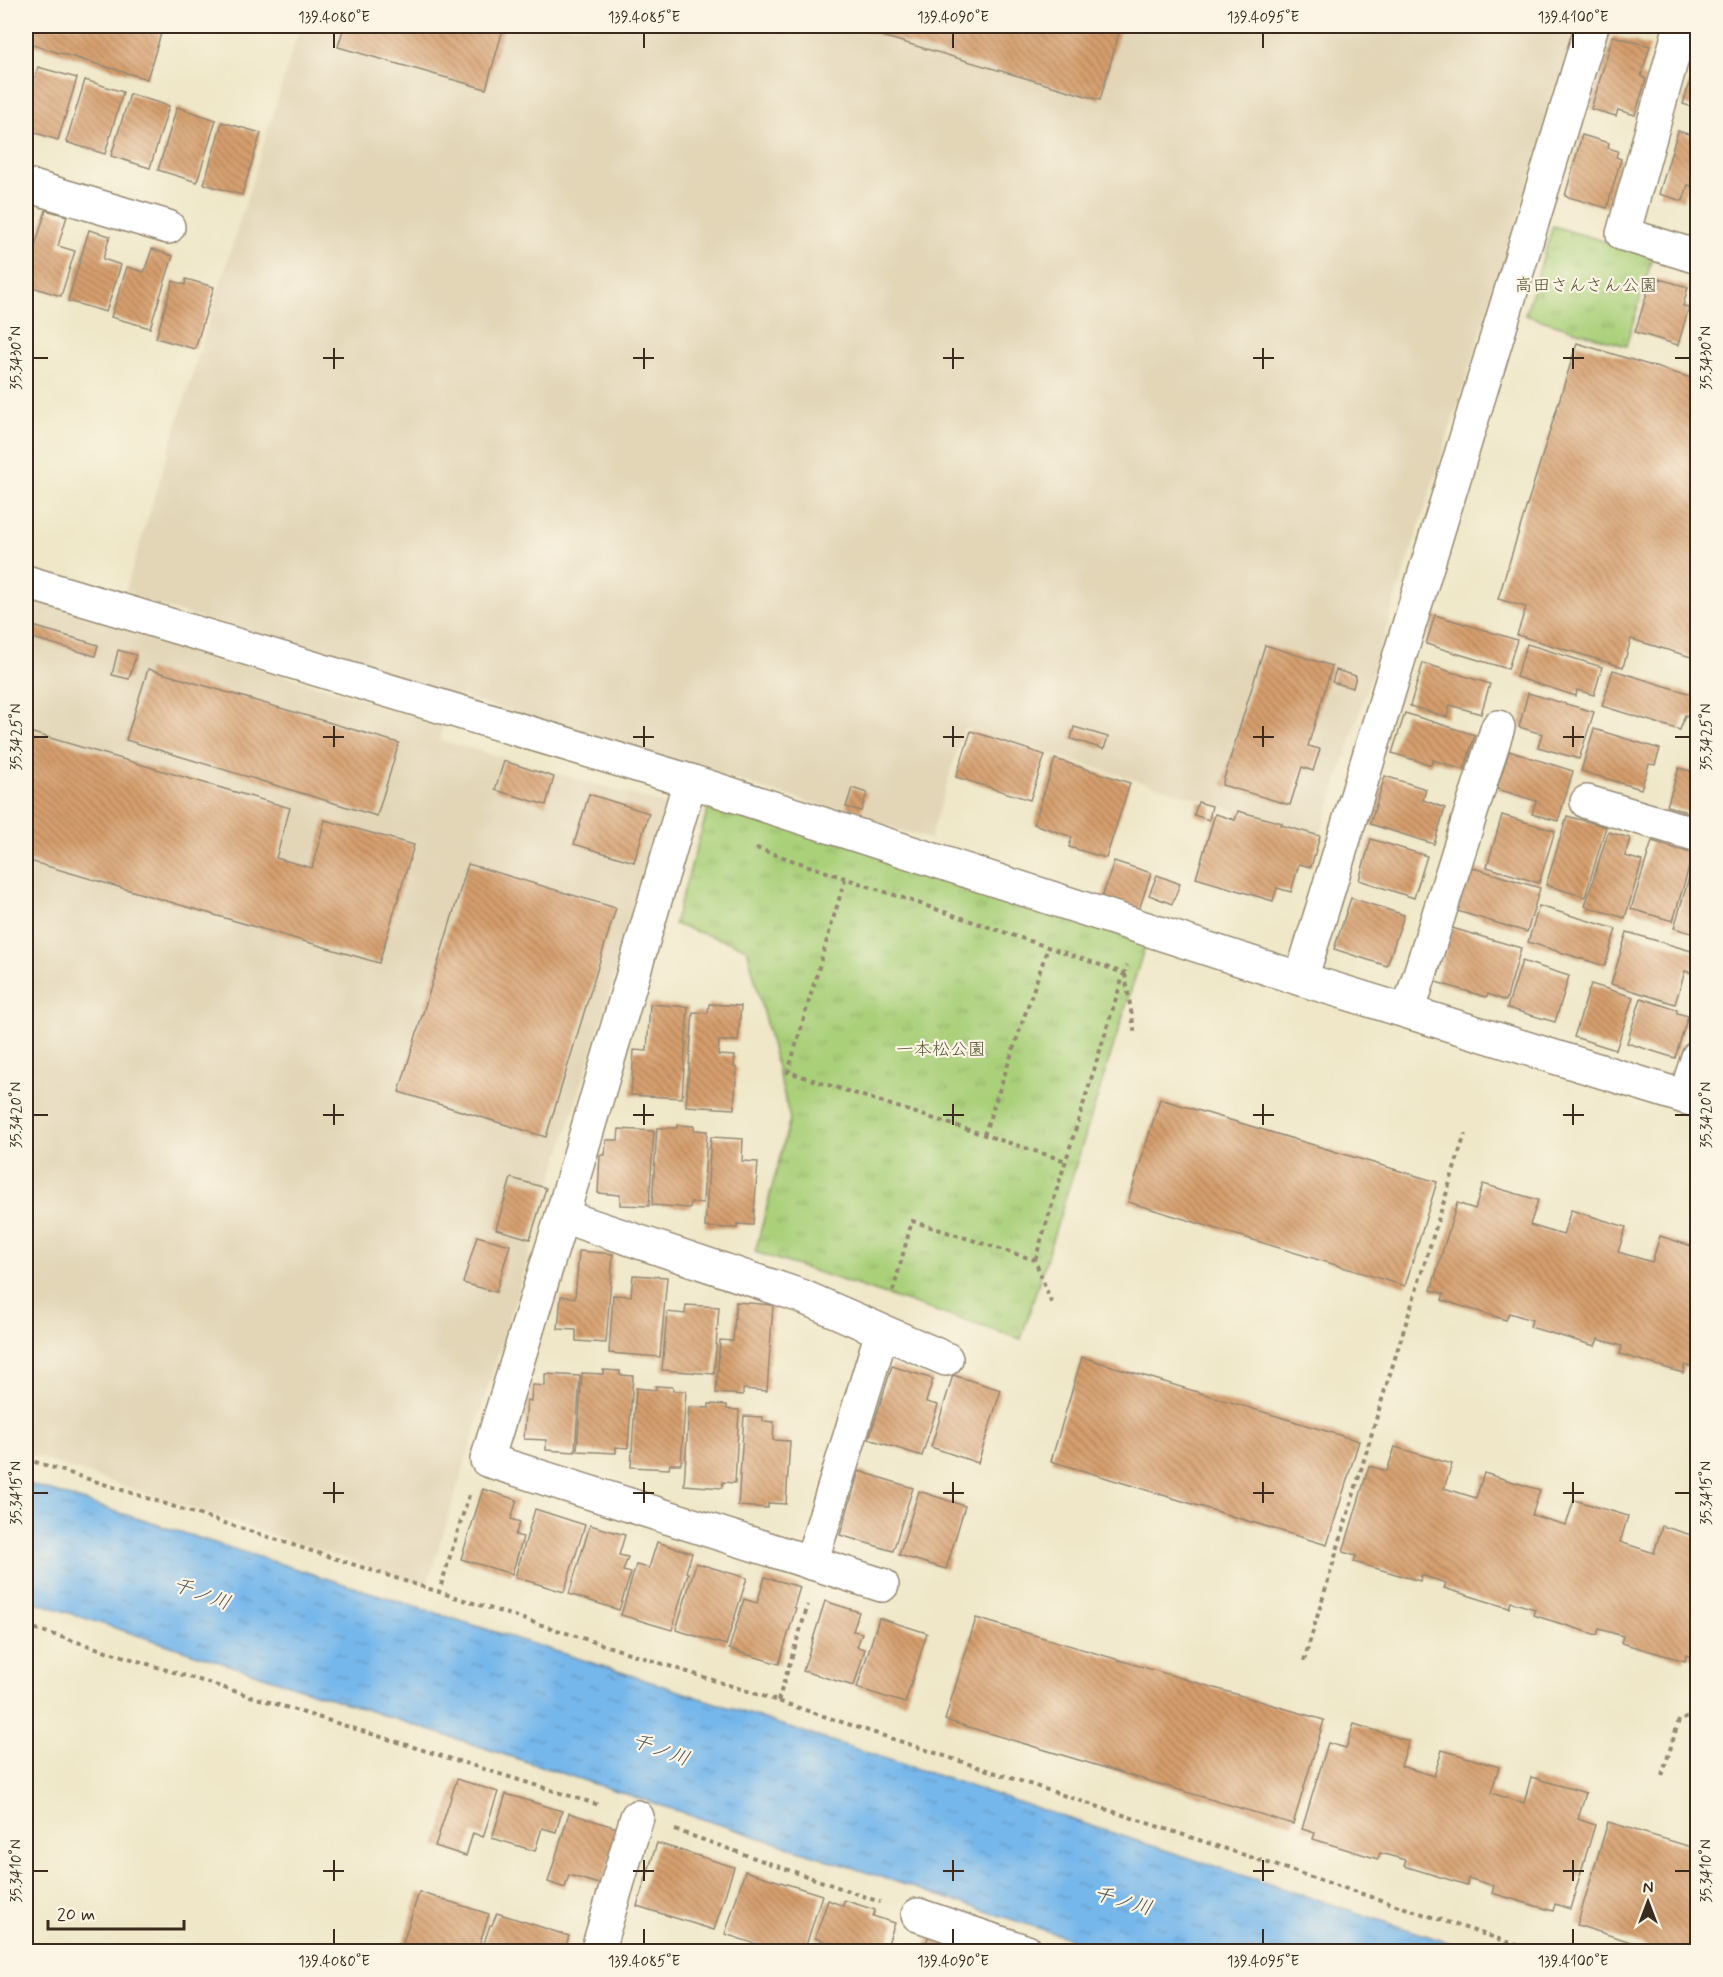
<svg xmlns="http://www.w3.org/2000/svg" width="1723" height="1977" font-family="Mynerve,'Klee One',sans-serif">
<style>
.built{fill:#e2d6b7}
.grass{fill:url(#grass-tufts);stroke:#727d4c;stroke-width:1.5}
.water{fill:url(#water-ripples);stroke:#587084;stroke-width:1.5}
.building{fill:url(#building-back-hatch)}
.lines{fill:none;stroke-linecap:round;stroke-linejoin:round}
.minor-casing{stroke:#958873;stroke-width:36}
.path{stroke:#958873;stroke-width:4;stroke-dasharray:4.5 4.5;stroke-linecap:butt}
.minor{stroke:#fff;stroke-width:33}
.ticks{fill:none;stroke:#3b2a1e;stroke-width:2}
.labels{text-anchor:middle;stroke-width:4.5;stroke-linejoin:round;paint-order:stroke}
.park-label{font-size:18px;fill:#575435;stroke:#fcf5e5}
.water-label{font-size:20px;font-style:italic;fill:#4d545c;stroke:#fcf5e5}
.neatline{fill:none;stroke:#3b2a1e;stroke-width:2}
.ticks-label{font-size:15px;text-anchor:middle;fill:#3b2a1e}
</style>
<defs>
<pattern id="grass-tufts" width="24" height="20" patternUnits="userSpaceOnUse" patternTransform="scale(1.5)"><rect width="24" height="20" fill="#aad07a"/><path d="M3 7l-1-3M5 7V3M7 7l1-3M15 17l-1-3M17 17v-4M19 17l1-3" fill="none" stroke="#93b369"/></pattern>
<pattern id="water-ripples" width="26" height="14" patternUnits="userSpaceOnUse" patternTransform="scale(1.5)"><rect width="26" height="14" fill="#76b7eb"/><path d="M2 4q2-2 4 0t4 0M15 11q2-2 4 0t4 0" fill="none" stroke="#6295be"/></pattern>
<pattern id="building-back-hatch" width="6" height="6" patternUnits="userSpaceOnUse" patternTransform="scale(1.5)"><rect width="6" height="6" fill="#d59e6d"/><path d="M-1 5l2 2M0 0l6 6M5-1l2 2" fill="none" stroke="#ae8159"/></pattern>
</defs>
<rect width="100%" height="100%" fill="#fcf5e5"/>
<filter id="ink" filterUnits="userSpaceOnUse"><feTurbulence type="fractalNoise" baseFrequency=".0167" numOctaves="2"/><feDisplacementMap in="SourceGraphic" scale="12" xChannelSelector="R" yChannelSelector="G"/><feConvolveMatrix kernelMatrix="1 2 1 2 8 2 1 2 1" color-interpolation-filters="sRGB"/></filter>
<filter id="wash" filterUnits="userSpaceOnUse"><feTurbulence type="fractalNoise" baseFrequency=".008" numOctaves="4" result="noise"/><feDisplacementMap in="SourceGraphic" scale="24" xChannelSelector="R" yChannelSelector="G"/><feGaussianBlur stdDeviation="1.35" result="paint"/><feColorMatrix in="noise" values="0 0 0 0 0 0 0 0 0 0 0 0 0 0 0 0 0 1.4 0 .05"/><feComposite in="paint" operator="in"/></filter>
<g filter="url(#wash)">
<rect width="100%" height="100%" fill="#efe7c8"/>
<g class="built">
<polygon points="300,26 1579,26 1320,836 964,728 930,839 124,595"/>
<polygon points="26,597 444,724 440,740 668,805 427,1586 26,1454"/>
</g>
<g class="grass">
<polygon points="1553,226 1653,256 1626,346 1525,315"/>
<polygon points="711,799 1146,943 1021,1339 755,1252 790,1119 747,948 674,924"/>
</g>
<polygon class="water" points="26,1483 599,1665 1474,1951 1109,1951 26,1599"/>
<g id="blocks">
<g class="building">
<polygon points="26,26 158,26 163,27 147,79 26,43"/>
<polygon points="344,26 504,26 486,89 338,47"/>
<polygon points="848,26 1121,26 1100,100"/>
<polygon points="1613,36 1650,46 1641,76 1646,79 1635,115 1618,110 1616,116 1591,109"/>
<polygon points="1695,66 1698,67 1698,109 1683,104"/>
<polygon points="38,67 77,78 58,140 26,130 26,108"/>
<polygon points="85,80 123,92 105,154 66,142"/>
<polygon points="130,94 169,106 150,168 111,156"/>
<polygon points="177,107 216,120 197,182 158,170"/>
<polygon points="222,122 261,133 242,195 204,184"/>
<polygon points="1678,131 1698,137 1698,188 1688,185 1683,201 1659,194"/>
<polygon points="1582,135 1609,143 1608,148 1618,151 1616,157 1621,159 1607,208 1565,196"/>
<polygon points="46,210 67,216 58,246 75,251 61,296 26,285 26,276"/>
<polygon points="26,211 36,214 26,246"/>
<polygon points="89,230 110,236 103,259 121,265 106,312 68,301"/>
<polygon points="152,249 173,256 150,328 111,317 127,267 144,272"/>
<polygon points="1652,277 1688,287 1683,306 1689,307 1678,345 1635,332"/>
<polygon points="186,279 214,287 195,349 156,338 173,281 185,285"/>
<polygon points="1577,343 1698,380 1698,659 1631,639 1623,667 1517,635 1526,607 1498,599"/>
<polygon points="1435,615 1517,640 1508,669 1426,644"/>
<polygon points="26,624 98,645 95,656 26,636"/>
<polygon points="1527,644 1602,667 1594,695 1577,690 1576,696 1516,677"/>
<polygon points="1265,645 1332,666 1308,746 1320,749 1313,771 1302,767 1290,805 1222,785"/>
<polygon points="118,650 136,655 129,679 112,675"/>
<polygon points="1423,663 1490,684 1481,714 1450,705 1447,717 1410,706"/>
<polygon points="148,669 399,743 377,816 126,740"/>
<polygon points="1336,670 1356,676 1353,688 1332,682"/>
<polygon points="1613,670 1698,696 1698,705 1693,718 1685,715 1680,730 1602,706"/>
<polygon points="1528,693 1594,712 1579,759 1538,747 1542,734 1519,727"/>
<polygon points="1405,713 1475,735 1464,770 1433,760 1431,765 1392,753"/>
<polygon points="1074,727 1108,737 1104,749 1071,739"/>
<polygon points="1594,729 1660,749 1655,765 1649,764 1641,789 1581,771"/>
<polygon points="26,731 290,808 276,858 312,868 325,820 414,845 379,963 26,860"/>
<polygon points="971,731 1045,755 1030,800 956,777"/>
<polygon points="1509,751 1573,771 1558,821 1532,814 1536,801 1497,789"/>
<polygon points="1055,759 1130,783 1106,858 1069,847 1072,837 1034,824"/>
<polygon points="504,761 554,777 546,805 495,790"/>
<polygon points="1679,768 1698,773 1698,815 1667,806"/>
<polygon points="1385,776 1426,789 1423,800 1445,808 1434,844 1370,824"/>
<polygon points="852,788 867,793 861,811 846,807"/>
<polygon points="589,794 649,813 634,862 574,844"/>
<polygon points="1198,802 1212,806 1209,820 1194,815"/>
<polygon points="1238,811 1282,823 1281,825 1320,836 1311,867 1299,864 1291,892 1277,888 1273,901 1196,878 1215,814 1235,820"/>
<polygon points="1502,815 1555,831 1539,883 1487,867"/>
<polygon points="1567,816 1606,827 1585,897 1546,885"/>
<polygon points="1608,832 1630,838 1625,856 1642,861 1625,918 1585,906"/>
<polygon points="1371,839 1427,856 1414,898 1359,880"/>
<polygon points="1652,841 1693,854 1673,921 1631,909"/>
<polygon points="1114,861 1151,873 1138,913 1101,901"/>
<polygon points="468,864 616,908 546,1137 399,1092"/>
<polygon points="1693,864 1698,865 1698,935 1674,928"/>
<polygon points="1470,867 1540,888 1527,932 1457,911"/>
<polygon points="1157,875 1180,884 1172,904 1149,895"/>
<polygon points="1351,898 1404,915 1387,966 1334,949"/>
<polygon points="1539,906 1616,929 1605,966 1528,942"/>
<polygon points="1452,928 1521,948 1506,1001 1488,994 1486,997 1436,982"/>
<polygon points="1627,932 1698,953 1692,973 1685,971 1675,1004 1611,984"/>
<polygon points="1522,961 1569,976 1555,1022 1507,1008"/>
<polygon points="1591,984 1633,997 1616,1050 1574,1037"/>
<polygon points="1641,998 1677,1010 1677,1013 1688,1016 1675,1058 1627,1043"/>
<polygon points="650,1004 688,1007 682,1098 631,1095 634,1050 647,1051"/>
<polygon points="709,1004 741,1006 738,1041 719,1041 718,1055 735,1056 734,1067 737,1068 734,1109 686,1106 693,1012 708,1013"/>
<polygon points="1160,1099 1437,1182 1405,1286 1128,1202"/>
<polygon points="677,1125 694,1126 694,1130 707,1131 703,1203 691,1202 690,1208 652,1205 657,1128 677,1128"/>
<polygon points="619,1129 654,1131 649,1206 620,1205 620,1195 598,1193 600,1155 605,1155 606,1140 618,1140"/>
<polygon points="711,1137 743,1139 742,1161 758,1162 753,1225 737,1224 737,1228 705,1227"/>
<polygon points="511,1178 546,1188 530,1239 496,1229"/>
<polygon points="1483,1184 1538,1200 1530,1225 1563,1235 1571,1210 1626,1227 1618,1252 1652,1262 1660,1236 1698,1248 1698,1369 1685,1365 1683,1373 1620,1354 1622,1346 1598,1339 1595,1346 1530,1327 1532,1320 1509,1313 1506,1320 1442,1300 1444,1294 1431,1290 1457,1203 1475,1209"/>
<polygon points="477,1236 510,1245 496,1292 463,1283"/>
<polygon points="579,1251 613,1254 606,1343 576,1341 576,1330 558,1329 561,1296 575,1298"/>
<polygon points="633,1275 667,1277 660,1357 609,1353 613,1295 631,1296"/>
<polygon points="736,1302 773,1305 767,1391 743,1389 743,1395 716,1393 720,1340 733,1341"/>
<polygon points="686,1305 719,1307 714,1374 662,1370 667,1312 685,1314"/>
<polygon points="1082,1357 1359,1441 1327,1545 1051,1461"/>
<polygon points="892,1366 933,1379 926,1402 938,1405 922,1456 869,1439"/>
<polygon points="603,1370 620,1371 620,1375 633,1376 628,1448 616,1447 616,1453 577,1451 582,1373 603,1374"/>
<polygon points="545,1374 580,1376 575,1452 546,1450 546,1440 524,1439 527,1400 531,1401 532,1385 545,1386"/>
<polygon points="953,1375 1001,1390 978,1463 931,1447"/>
<polygon points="656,1386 673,1387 673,1391 686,1391 681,1464 670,1464 669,1469 631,1467 636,1388 656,1390"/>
<polygon points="709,1404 727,1405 727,1409 739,1410 735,1483 723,1482 722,1488 684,1485 689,1407 709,1408"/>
<polygon points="744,1416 763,1417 763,1421 774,1422 773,1440 790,1441 786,1504 768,1503 768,1508 738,1506"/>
<polygon points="1395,1447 1452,1464 1444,1488 1476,1498 1484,1473 1540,1490 1532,1515 1566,1525 1574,1500 1628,1516 1620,1542 1654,1553 1662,1526 1698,1537 1698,1659 1686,1655 1685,1661 1621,1643 1623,1636 1599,1629 1597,1635 1533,1615 1535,1609 1511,1602 1509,1608 1444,1588 1446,1583 1421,1575 1420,1581 1354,1562 1356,1556 1343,1552 1369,1466 1387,1471"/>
<polygon points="859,1471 913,1488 893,1551 840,1535"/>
<polygon points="483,1489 517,1500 511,1519 520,1522 515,1535 523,1537 512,1574 461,1559"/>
<polygon points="919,1491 965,1506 946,1569 899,1555"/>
<polygon points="535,1509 585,1525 564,1592 515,1577"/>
<polygon points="590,1525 625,1535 619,1555 628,1557 623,1571 631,1573 619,1610 569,1594"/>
<polygon points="657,1542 692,1553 686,1572 688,1573 672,1630 621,1615 636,1565 649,1568"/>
<polygon points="696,1563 747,1578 726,1645 676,1630"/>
<polygon points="765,1577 800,1587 794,1607 796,1608 779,1664 729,1649 744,1599 757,1603"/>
<polygon points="825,1601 859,1612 853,1631 862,1633 857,1647 865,1649 854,1686 803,1671"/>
<polygon points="879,1618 927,1633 905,1703 857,1688"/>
<polygon points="976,1618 1324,1720 1293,1824 945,1720"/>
<polygon points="1354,1724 1409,1741 1401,1766 1434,1776 1442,1750 1499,1767 1491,1793 1524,1803 1531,1777 1586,1793 1578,1819 1595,1825 1570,1909 1555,1904 1553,1911 1492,1893 1494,1886 1468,1878 1467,1885 1404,1866 1406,1860 1380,1853 1378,1859 1313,1839 1315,1833 1302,1829 1328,1743 1346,1748"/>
<polygon points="457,1779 498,1792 483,1837 473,1833 466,1856 435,1846"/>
<polygon points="506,1794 562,1811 556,1832 542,1828 535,1851 492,1838"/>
<polygon points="569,1813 620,1829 602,1885 569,1875 565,1888 548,1882"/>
<polygon points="1608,1822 1698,1849 1698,1952 1663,1952 1577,1925"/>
<polygon points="657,1843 734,1867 714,1930 637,1906"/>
<polygon points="745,1871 822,1895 804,1952 780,1952 725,1934"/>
<polygon points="419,1892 489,1914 477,1952 400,1952"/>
<polygon points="828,1900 843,1906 844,1900 875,1910 873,1916 895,1923 885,1952 854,1952 815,1938"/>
<polygon points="497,1913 569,1936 564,1952 481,1952 490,1925 492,1925"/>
<polygon points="931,1929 997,1952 923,1952"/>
</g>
</g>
</g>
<g filter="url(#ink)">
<use href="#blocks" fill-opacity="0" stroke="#958873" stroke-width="1.5"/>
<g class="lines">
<g class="minor-casing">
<g id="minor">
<polyline points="1680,29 1623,234 1698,257"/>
<polyline points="26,185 168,227"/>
<polyline points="26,582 690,781 1301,979 1698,1101"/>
<polyline points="690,781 562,1216 487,1460 882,1585"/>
<polyline points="1587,802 1698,835"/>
<polyline points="1301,979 1592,26"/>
<polyline points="1408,1012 1498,727"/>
<polyline points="1685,1097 1698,1057"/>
<polyline points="562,1216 801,1296 946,1359"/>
<polyline points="811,1563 882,1332"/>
<polyline points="918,1915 1027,1952"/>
<polyline points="597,1952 637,1817"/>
</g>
</g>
<g class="path">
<polyline points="756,848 1124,973 1127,965"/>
<polyline points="845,879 788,1072 1066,1161"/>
<polyline points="1125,974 1135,1035"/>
<polyline points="984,1135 1048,947"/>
<polyline points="1035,1260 1124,973"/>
<polyline points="893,1291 912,1221 1035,1260 1053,1307"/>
<polyline points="26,1459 439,1592"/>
<polyline points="469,1495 439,1592 778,1701 1538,1952"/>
<polyline points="26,1626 599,1805"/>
<polyline points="1304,1661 1380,1406 1465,1134"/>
<polyline points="778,1701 808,1605"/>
<polyline points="1662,1776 1679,1720 1694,1716 1698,1704"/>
<polyline points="675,1830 880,1902"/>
</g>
<use href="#minor" class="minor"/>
</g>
</g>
<path class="ticks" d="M334 33V48M644 33V48M953 33V48M1263 33V48M1573 33V48M334 348V369M644 348V369M953 348V369M1263 348V369M1573 348V369M33 358H48M323 358H344M633 358H654M943 358H964M1253 358H1274M1563 358H1584M1675 358H1690M334 726V747M644 726V747M953 726V747M1263 726V747M1573 726V747M33 737H48M323 737H344M633 737H654M943 737H964M1253 737H1274M1563 737H1584M1675 737H1690M334 1104V1125M644 1104V1125M953 1104V1125M1263 1104V1125M1573 1104V1125M33 1115H48M323 1115H344M633 1115H654M943 1115H964M1253 1115H1274M1563 1115H1584M1675 1115H1690M334 1482V1503M644 1482V1503M953 1482V1503M1263 1482V1503M1573 1482V1503M33 1493H48M323 1493H344M633 1493H654M943 1493H964M1253 1493H1274M1563 1493H1584M1675 1493H1690M334 1860V1881M644 1860V1881M953 1860V1881M1263 1860V1881M1573 1860V1881M33 1871H48M323 1871H344M633 1871H654M943 1871H964M1253 1871H1274M1563 1871H1584M1675 1871H1690M334 1929V1944M644 1929V1944M953 1929V1944M1263 1929V1944M1573 1929V1944"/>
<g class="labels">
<g class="park-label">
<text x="1586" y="291">高田さんさん公園</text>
<text x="941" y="1055">一本松公園</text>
</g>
<g class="water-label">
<text transform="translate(202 1593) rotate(20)" y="7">千ノ川</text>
<text transform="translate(661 1749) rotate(20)" y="7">千ノ川</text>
<text transform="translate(1123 1900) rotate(16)" y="7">千ノ川</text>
</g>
</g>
<rect width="1723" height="1977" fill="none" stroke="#fcf5e5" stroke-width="66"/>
<g transform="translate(1648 1902)" stroke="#fcf5e5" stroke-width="4.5" paint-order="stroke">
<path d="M0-4.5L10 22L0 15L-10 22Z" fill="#3b2a1e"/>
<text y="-9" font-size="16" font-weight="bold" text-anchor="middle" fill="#3b2a1e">N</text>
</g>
<path d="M48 1920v9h136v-9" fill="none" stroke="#3b2a1e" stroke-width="3"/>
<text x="57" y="1920" font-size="18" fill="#3b2a1e" stroke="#fcf5e5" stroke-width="4.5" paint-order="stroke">20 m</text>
<rect x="33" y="33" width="1657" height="1911" class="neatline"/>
<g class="ticks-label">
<text x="334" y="22">139.4080°E</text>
<text x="644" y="22">139.4085°E</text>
<text x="953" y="22">139.4090°E</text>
<text x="1263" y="22">139.4095°E</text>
<text x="1573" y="22">139.4100°E</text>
<text transform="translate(16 358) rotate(-90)" y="5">35.3430°N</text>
<text transform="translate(1706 358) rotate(-90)" y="5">35.3430°N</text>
<text transform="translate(16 737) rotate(-90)" y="5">35.3425°N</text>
<text transform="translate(1706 737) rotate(-90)" y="5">35.3425°N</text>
<text transform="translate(16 1115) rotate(-90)" y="5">35.3420°N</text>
<text transform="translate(1706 1115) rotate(-90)" y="5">35.3420°N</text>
<text transform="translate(16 1493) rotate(-90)" y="5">35.3415°N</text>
<text transform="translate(1706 1493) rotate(-90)" y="5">35.3415°N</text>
<text transform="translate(16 1871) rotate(-90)" y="5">35.3410°N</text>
<text transform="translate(1706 1871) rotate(-90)" y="5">35.3410°N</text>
<text x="334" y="1966">139.4080°E</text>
<text x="644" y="1966">139.4085°E</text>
<text x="953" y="1966">139.4090°E</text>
<text x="1263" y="1966">139.4095°E</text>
<text x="1573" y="1966">139.4100°E</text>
</g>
</svg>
